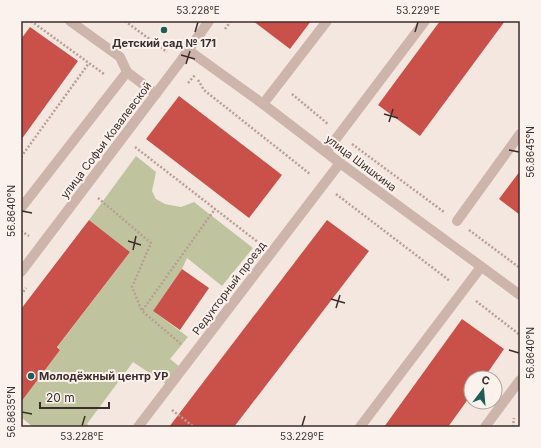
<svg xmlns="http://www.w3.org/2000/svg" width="541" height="448" font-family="Inter,sans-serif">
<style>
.green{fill:#bfc49f}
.building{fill:#c95149}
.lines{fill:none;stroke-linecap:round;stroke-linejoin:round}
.path{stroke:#b99e95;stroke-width:2.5;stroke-dasharray:2 2;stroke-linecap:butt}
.service{stroke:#cdb5ab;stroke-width:10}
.minor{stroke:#cdb5ab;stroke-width:10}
.ticks{fill:none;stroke:#3b2d2b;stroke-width:1.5}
.poi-dot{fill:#1e5e57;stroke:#fbf2ed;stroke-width:1.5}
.labels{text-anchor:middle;stroke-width:4;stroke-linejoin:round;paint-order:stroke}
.poi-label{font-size:11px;font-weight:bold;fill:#3b2d2b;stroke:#fbf2ed}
.street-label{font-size:11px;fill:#3b2d2b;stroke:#fbf2ed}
.neatline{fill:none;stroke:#3b2d2b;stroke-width:1.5}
.ticks-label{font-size:10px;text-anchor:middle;fill:#3b2d2b}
</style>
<rect width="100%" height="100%" fill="#f4e7e0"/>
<polygon class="green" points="136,156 156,172 152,191 156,199 165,204 181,207 194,202 253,248 222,286 187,258 182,269 153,311 188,337 170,359 180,367 166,384 133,362 87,424 90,427 33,427 21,417 21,402 60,350 58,346 130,252 89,220"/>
<g class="building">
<polygon points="253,21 311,21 290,49"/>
<polygon points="440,21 505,21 420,136 378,105"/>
<polygon points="30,27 78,61 21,140 21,39"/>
<polygon points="179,96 282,175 249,218 146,139"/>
<polygon points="520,171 520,215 499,199"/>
<polygon points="89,220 130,252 57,347 60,350 21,402 21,309"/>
<polygon points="327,220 369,251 234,427 169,427"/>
<polygon points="182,269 209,288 180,330 153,311"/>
<polygon points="462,319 504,349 484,378 471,378 471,395 448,427 384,427"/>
</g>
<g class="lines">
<g class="path">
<polyline points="31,21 104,74"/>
<polyline points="125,21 167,52"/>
<polyline points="225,29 231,21"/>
<polyline points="198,80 204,90 310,174"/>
<polyline points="188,83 195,75"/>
<polyline points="292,94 328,124"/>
<polyline points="352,144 444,212"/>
<polyline points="135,147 259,243"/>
<polyline points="21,157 89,63"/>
<polyline points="336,194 450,281"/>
<polyline points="98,198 151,243 132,287 142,311"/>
<polyline points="469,230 520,268"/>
<polyline points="21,231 29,236"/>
<polyline points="21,295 26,288"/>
<polyline points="476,301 520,335"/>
<polyline points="181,344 142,311 215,209"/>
<polyline points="172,410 194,427"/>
<polyline points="513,427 514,418"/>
</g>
<g class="service">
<polyline points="127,72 156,94"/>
<polyline points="263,104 327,21"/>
<polyline points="326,152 425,21"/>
<polyline points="21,208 127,72 120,57 70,21"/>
<polyline points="457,221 520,134"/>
<polyline points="138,427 340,163"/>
<polyline points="360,427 481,267"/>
<polyline points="485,427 520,380"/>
</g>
<g class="minor">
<polyline points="188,50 263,104 340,163 520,295"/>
<polyline points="21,272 180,62 209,21"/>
</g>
</g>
<path class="ticks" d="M195 32 198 22M415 32 418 22M181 55 195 59M186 64 190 51M384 114 398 118M389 122 393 109M509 150 519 152M22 211 32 213M128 241 141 245M133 250 136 236M331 299 345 303M336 308 340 295M509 350 519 353M22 412 32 414M82 426 85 416M302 426 305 416"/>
<g class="poi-dot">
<circle cx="164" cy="30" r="4"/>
<circle cx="31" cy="376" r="4"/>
</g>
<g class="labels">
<g class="poi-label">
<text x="164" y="47">Детский сад № 171</text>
<text x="39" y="380" text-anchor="start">Молодёжный центр УР</text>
</g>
<g class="street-label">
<text transform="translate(106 140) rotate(-53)" y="4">улица Софьи Ковалевской</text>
<text transform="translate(361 163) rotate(37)" y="4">улица Шишкина</text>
<text transform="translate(229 288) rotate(-53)" y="4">Редукторный проезд</text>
</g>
</g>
<rect width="541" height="448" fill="none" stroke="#fbf2ed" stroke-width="44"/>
<g transform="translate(483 390) rotate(16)"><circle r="19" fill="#fbf2ed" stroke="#aea39f"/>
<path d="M0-3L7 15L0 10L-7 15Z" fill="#1e5e57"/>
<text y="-6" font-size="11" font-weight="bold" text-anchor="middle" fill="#3b2d2b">С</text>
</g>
<path d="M40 402v6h69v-6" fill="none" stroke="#3b2d2b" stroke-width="2"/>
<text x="46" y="402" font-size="12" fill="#3b2d2b" stroke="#fbf2ed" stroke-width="3" paint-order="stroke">20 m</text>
<rect x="22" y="22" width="497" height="404" class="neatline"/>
<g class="ticks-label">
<text x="198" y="14">53.228°E</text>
<text x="418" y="14">53.229°E</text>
<text transform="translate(530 152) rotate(-90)" y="4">56.8645°N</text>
<text transform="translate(11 211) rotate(-90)" y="4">56.8640°N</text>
<text transform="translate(530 353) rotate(-90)" y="4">56.8640°N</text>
<text transform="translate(11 412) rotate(-90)" y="4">56.8635°N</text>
<text x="82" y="440">53.228°E</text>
<text x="302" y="440">53.229°E</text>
</g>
</svg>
